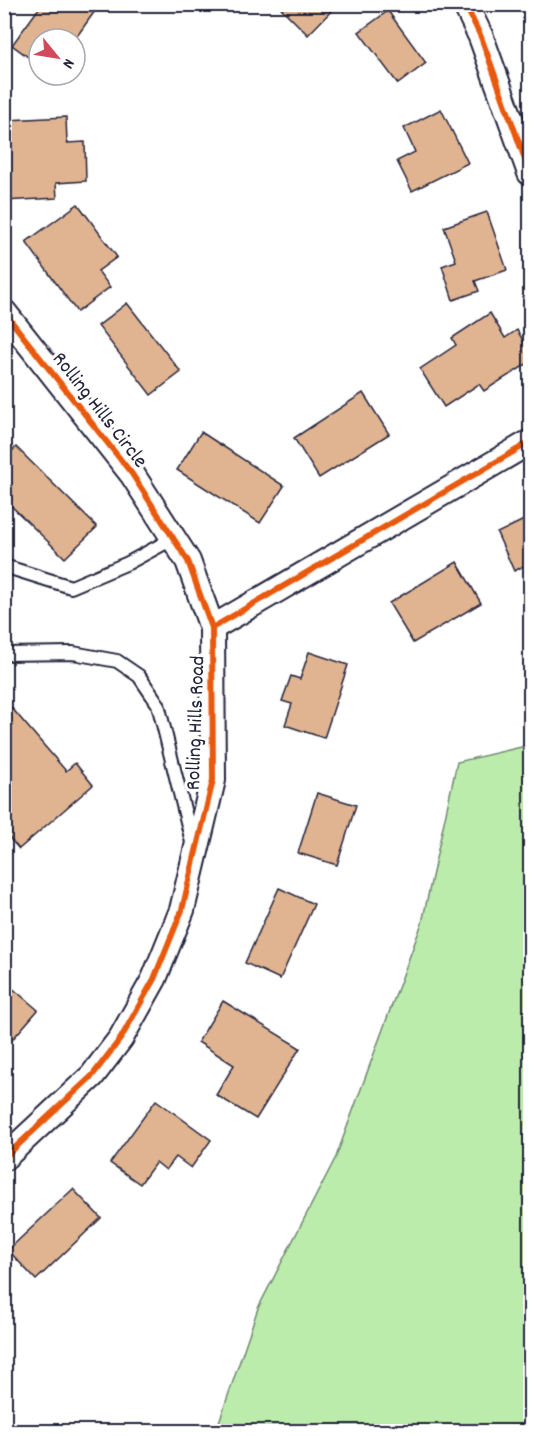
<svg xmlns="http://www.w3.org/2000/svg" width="535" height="1436" font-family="Dekko,sans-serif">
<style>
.green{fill:#bcecab;stroke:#6f8773;stroke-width:1.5}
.building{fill:#e0b491;stroke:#22223b;stroke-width:1.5}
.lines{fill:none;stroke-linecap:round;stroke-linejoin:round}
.service-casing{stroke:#22223b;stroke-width:16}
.minor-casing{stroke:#22223b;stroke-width:28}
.service{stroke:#fff;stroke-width:12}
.minor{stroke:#fff;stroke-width:24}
.cycleway-casing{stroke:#fff;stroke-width:10}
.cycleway{stroke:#e8590c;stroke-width:6}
.labels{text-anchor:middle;stroke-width:6;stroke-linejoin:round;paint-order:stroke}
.street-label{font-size:21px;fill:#22223b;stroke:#fff}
</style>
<rect width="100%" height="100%" fill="#fff"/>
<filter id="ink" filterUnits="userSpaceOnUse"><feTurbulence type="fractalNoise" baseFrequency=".0167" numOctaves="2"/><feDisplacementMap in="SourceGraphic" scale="12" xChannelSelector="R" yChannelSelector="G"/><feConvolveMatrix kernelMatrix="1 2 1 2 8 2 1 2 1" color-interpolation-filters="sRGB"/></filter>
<g filter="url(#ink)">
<polygon class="green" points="530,745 530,1431 216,1431 258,1308 336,1157 422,923 457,762"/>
<g class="building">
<polygon points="42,4 100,4 75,39 39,39 39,65 12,45"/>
<polygon points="277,4 338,4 308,35"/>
<polygon points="388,11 426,63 398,84 359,32"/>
<polygon points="441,109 468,163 412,191 397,161 415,152 404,128"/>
<polygon points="66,117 67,143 85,142 86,181 56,183 57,198 4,201 4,154 8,154 7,120"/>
<polygon points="78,204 117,257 98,271 110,287 77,312 26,242"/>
<polygon points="487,212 507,270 475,281 479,291 453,300 442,266 456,261 444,227"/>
<polygon points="127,303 181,372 151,395 98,326"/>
<polygon points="490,313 505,338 517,330 530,352 530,362 484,391 479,384 444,407 420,369 456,345 452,338"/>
<polygon points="363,393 389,434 319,478 294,438"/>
<polygon points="201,432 284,486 260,523 177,470"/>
<polygon points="16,447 97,527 65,558 4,499 4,459"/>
<polygon points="530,517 530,563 514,571 497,533"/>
<polygon points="457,562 481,603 413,643 389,603"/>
<polygon points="309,652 348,665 324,738 285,725 292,704 282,701 291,676 300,679"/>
<polygon points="4,699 66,771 75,763 93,785 19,849 4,832 4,818 8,814 4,810"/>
<polygon points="317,793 356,805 337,865 298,853"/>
<polygon points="279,888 314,904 280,979 245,963"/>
<polygon points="4,981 38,1010 4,1049"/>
<polygon points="223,1001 300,1048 256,1119 216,1095 234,1065 198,1042"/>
<polygon points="156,1100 211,1140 191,1168 176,1157 166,1170 156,1162 140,1184 110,1163"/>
<polygon points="73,1189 101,1218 36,1280 8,1250"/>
</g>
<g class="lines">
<g class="service-casing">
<g id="service">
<polyline points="4,566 71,587 128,563 174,538"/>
<polyline points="4,654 73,653 117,661 139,676 158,704 193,846"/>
</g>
</g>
<g class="minor-casing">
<g id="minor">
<polyline points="465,4 481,37 530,173"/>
<polyline points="4,312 132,474 188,561 212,628"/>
<polyline points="4,1158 92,1076 121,1038 154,979 182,910 213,780 212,628 530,442"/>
</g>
</g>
<use href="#service" class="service"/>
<use href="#minor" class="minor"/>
<g class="cycleway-casing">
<g id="cycleway">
<polyline points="465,4 481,37 530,173"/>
<polyline points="4,312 132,474 188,561 212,628"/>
<polyline points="4,1158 92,1076 121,1038 154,979 182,910 213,780 212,628 530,442"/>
</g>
</g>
<use href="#cycleway" class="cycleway"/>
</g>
</g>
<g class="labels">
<g class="street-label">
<text transform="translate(101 409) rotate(52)" y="7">Rolling Hills Circle</text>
<text transform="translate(194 723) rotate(-88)" y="7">Rolling Hills Road</text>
</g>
</g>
<rect width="535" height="1436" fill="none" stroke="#fff" stroke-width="24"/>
<rect x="12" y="12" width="511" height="1412" fill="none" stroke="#22223b" stroke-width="2" filter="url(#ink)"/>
<g transform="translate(57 57) rotate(120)"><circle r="28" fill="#ffffff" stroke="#a7a7b1" stroke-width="1.5"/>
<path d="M0-4.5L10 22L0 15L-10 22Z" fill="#d1495b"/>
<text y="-9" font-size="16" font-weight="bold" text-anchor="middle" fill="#22223b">N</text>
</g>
</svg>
